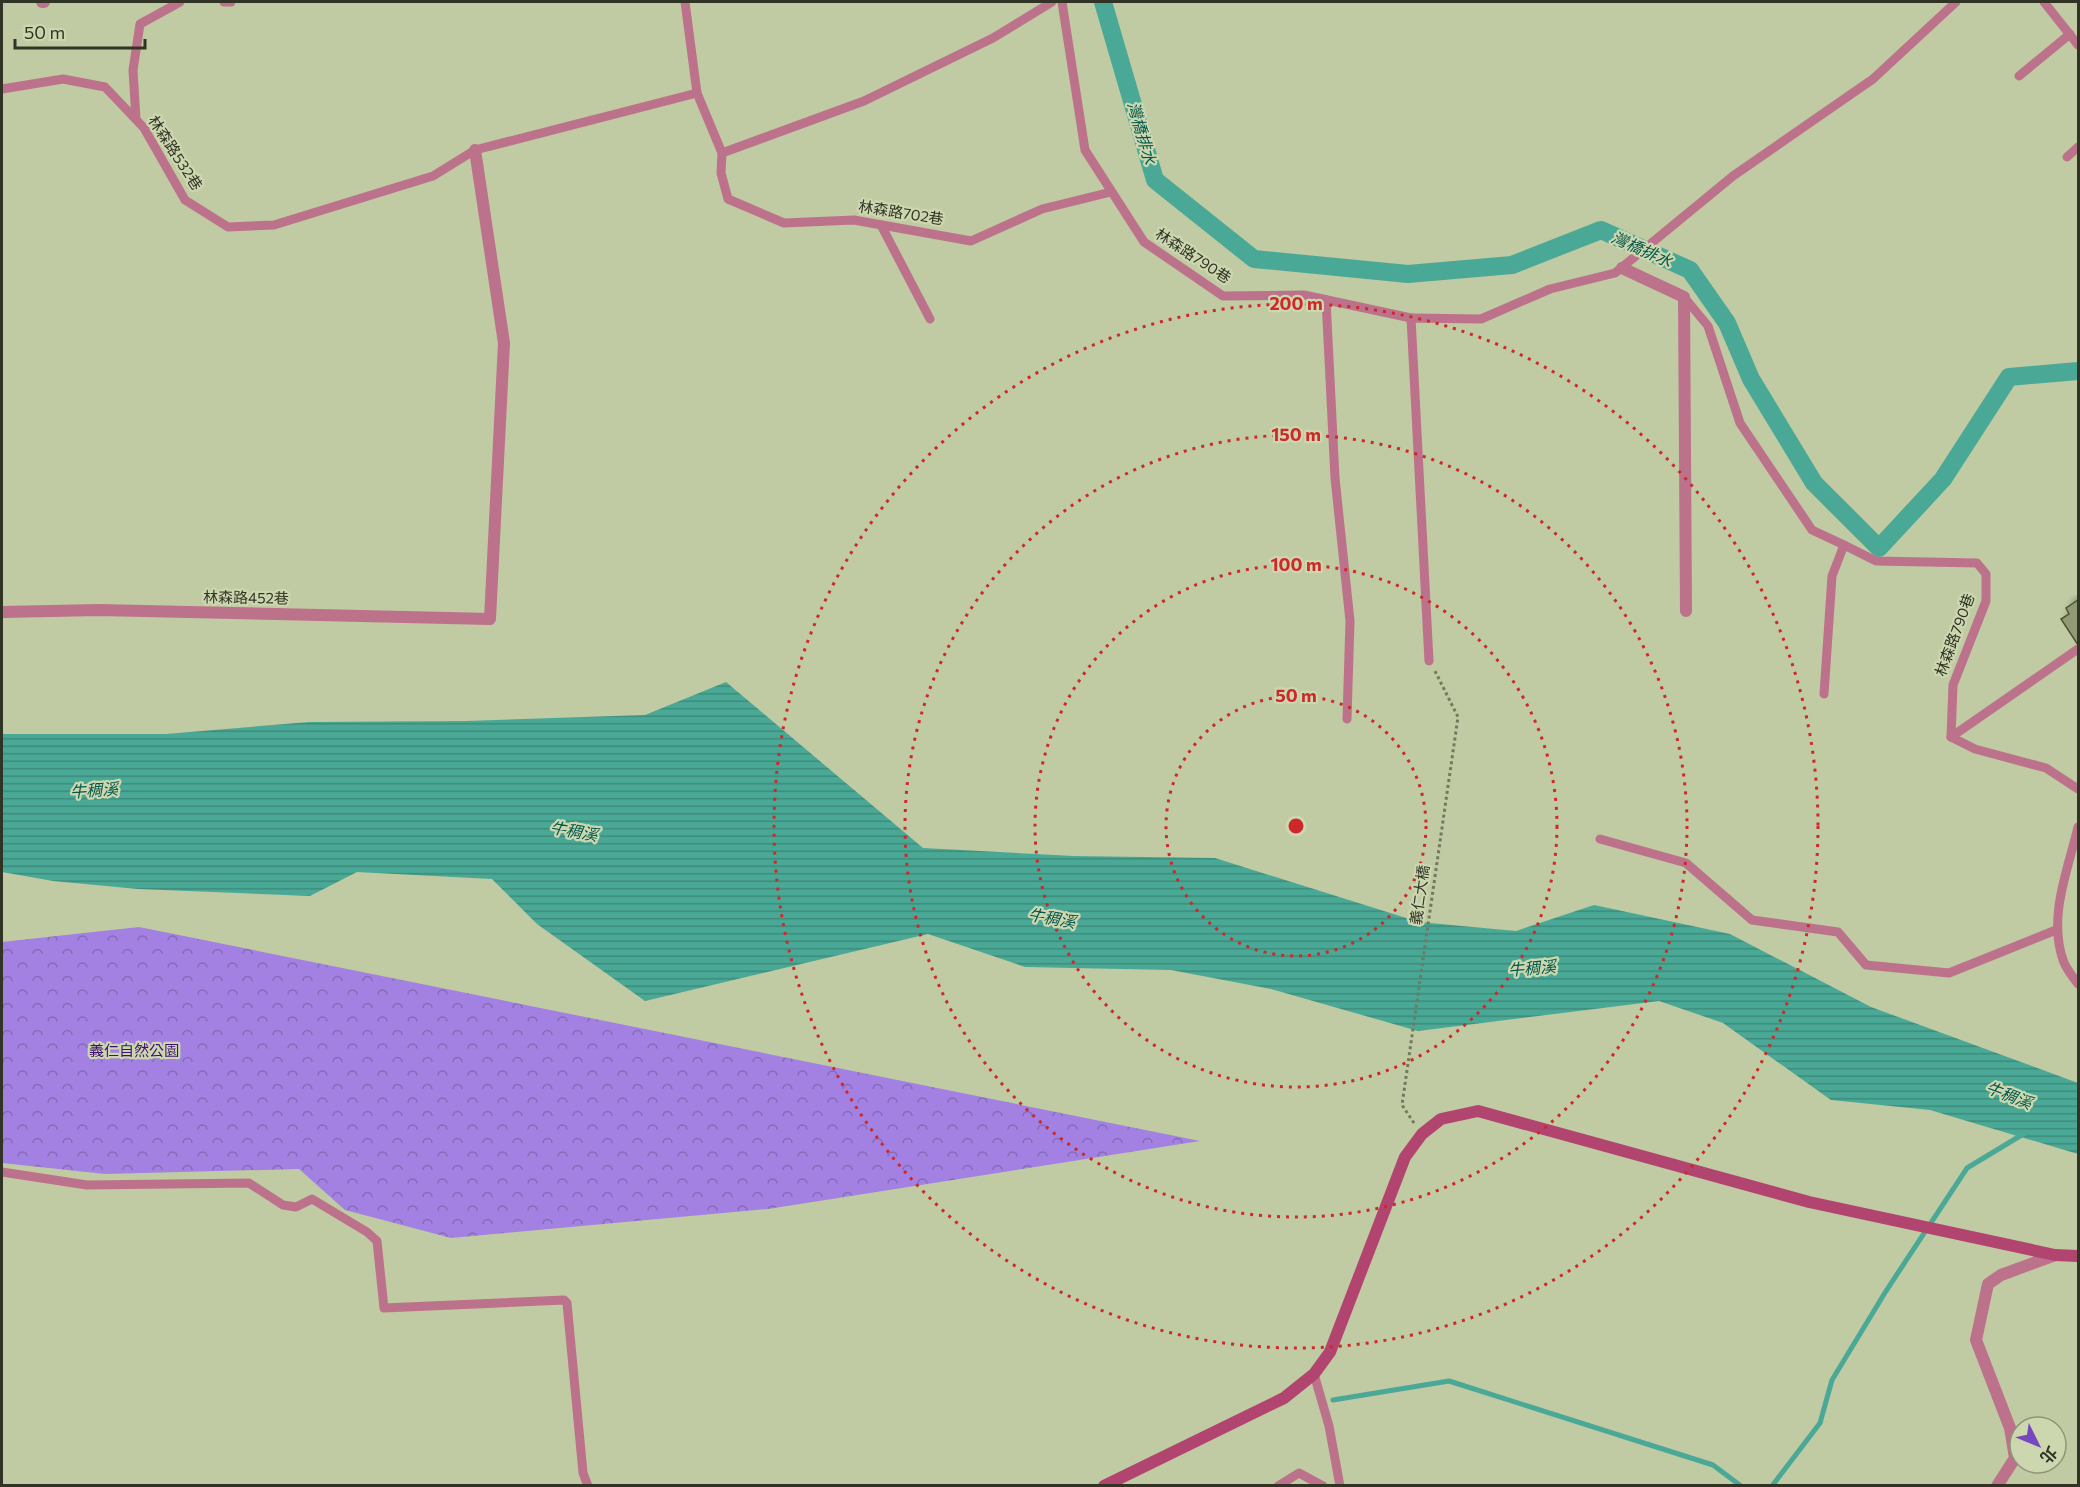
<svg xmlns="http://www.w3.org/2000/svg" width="2080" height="1487" font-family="Commissioner,'Noto Sans TC',sans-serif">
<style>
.park{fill:url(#park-crowns)}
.water{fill:url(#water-rules)}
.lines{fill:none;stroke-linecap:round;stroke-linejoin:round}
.stream{stroke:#49a996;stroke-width:5}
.canal{stroke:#49a996;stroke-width:18}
.building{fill:#919a75;stroke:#4c5331;stroke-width:1.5;filter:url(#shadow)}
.path{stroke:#73795f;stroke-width:3;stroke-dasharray:3 3;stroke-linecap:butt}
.lane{stroke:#bd728b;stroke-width:9}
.street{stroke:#bd728b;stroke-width:12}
.secondary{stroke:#b24470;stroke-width:12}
.ring{fill:none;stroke:#ce2928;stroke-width:3;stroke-dasharray:3 6}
.labels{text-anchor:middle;stroke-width:4.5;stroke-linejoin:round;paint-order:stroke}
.street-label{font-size:15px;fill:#313425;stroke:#cdd7af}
.park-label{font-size:15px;fill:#401273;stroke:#cdd7af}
.water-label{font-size:16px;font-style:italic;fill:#00574b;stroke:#cdd7af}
.centre{fill:#ce2928;stroke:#cdd7af;stroke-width:3}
.ring-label{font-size:18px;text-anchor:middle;font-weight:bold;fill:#ce2928;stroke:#cdd7af;stroke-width:4.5;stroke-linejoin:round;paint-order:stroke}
</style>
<defs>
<pattern id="park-crowns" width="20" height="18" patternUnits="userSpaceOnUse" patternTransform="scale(1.5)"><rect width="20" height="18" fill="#a381e2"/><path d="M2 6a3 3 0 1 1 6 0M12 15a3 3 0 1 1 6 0" fill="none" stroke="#856ab7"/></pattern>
<pattern id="water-rules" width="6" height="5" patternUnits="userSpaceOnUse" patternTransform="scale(1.5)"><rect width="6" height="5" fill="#49a996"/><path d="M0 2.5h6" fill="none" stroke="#3d8a7a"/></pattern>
<filter id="shadow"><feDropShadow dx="5.5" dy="-5.5" stdDeviation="3" flood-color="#0004"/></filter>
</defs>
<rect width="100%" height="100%" fill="#c0caa3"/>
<polygon class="park" points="139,927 1200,1141 768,1209 451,1238 345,1210 299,1169 105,1174 2,1163 2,942"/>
<polygon class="water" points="726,682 923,848 1074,856 1215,858 1419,922 1516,931 1594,905 1730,934 1871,1007 2078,1083 2078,1154 1930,1110 1831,1100 1723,1023 1659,1001 1418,1031 1271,989 1171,970 1025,967 928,934 645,1001 537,924 492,879 357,872 310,896 138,889 53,881 2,872 2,734 166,734 309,722 466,721 645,715"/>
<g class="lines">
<g class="stream">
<polyline points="1333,1400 1449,1381 1713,1465 1741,1486"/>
<polyline points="1772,1486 1820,1423 1832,1380 1886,1291 1967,1168 2025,1133"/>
</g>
<polyline class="canal" points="1103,2 1155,180 1254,259 1408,274 1512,265 1601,230 1690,270 1727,323 1751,379 1814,483 1879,548 1943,479 2009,377 2078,371"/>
</g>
<polygon class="building" points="2078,600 2078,645 2061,619 2069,614 2066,608"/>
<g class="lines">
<polyline class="path" points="1414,1123 1402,1105 1458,717 1435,671"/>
<g class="lane">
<polyline points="224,2 231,2"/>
<polyline points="685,2 697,93"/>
<polyline points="1052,2 993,38 864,101 722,153 721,173 728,199 784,223 854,220 971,241 1042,209 1111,192"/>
<polyline points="1062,2 1085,150 1144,242 1223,296 1304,295 1411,318"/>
<polyline points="2044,2 2078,45"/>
<polyline points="2019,76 2070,34"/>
<polyline points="2,89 63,79 105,87 144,128 185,200 228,227 274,225 433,176 475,150 697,93 722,153"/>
<polyline points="136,119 133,70 140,24 180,2"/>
<polyline points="2067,157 2078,147"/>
<polyline points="881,225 930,319"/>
<polyline points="1684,297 1708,326 1740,423 1812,530 1844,545"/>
<polyline points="1326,300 1335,478 1350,621 1347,719"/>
<polyline points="1429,661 1411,318 1481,319 1550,289 1615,273 1733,176 1873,79 1956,2"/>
<polyline points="1824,694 1832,576 1844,545 1876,561 1977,563 1986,574 1986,601 1953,685 1951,737"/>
<polyline points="1951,737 2078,649"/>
<polyline points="1951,737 1975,749 2046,768 2078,789"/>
<path d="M2078 827C2068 870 2048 916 2063 960 2066 969 2073 977 2078 984"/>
<polyline points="1600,839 1686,863 1752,920 1838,932 1866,965 1949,973 2056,930"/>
<polyline points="2,1172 87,1185 249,1183 283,1205 296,1207 312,1199 367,1232 377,1241 384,1308 564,1300 567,1303 583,1473 588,1486"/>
<polyline points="1314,1374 1329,1426 1340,1486"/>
<polyline points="1278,1486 1299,1473 1323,1486"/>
</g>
<g class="street">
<polyline points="42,2 44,2"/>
<polyline points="1622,268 1684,297 1686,611"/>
<polyline points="2,612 99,610 490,619 504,343 475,150"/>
<polyline points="1997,1486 2015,1458 2010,1428 1976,1340 1988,1284 2001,1275 2055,1255"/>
</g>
<polyline class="secondary" points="1104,1486 1284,1398 1314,1374 1330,1352 1405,1157 1422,1134 1441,1119 1478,1111 1809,1202 2055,1255 2078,1256"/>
</g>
<g class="ring">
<circle cx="1296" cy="826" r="130"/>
<circle cx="1296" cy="826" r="261"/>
<circle cx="1296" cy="826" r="391"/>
<circle cx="1296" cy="826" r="522"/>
</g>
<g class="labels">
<g class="street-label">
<text transform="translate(175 153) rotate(57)" y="5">林森路532巷</text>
<text transform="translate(901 213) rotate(9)" y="5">林森路702巷</text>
<text transform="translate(1193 256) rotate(33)" y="5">林森路790巷</text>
<text transform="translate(246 598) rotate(1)" y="5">林森路452巷</text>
<text transform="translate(1955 635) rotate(-70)" y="5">林森路790巷</text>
<text transform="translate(1420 895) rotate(-82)" y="5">義仁大橋</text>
</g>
<g class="park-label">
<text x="134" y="1056">義仁自然公園</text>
</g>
<g class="water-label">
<text transform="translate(1142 133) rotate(74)" y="6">灣橋排水</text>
<text transform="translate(1642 249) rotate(24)" y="6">灣橋排水</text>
<text transform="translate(94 790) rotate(-4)" y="6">牛稠溪</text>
<text transform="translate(574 831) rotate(10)" y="6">牛稠溪</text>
<text transform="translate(1052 918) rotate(10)" y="6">牛稠溪</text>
<text transform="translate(1532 968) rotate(-5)" y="6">牛稠溪</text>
<text transform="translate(2009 1095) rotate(21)" y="6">牛稠溪</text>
</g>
</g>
<circle cx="1296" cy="826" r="9" class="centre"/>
<g class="ring-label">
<text x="1296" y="310">200 m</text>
<text x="1296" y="441">150 m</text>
<text x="1296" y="571">100 m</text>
<text x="1296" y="702">50 m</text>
</g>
<rect width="2080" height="1487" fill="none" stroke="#313425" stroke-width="6"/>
<g transform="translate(2038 1445) rotate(133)"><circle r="28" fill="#cdd7af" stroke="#8f9678" stroke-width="1.5"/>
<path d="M0-4.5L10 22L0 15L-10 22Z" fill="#7747be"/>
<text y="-9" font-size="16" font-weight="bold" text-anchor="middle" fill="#313425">北</text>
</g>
<path d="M15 39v9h130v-9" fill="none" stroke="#313425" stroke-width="3"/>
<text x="24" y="39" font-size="18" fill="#313425" stroke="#cdd7af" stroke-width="4.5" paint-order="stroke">50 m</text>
</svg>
